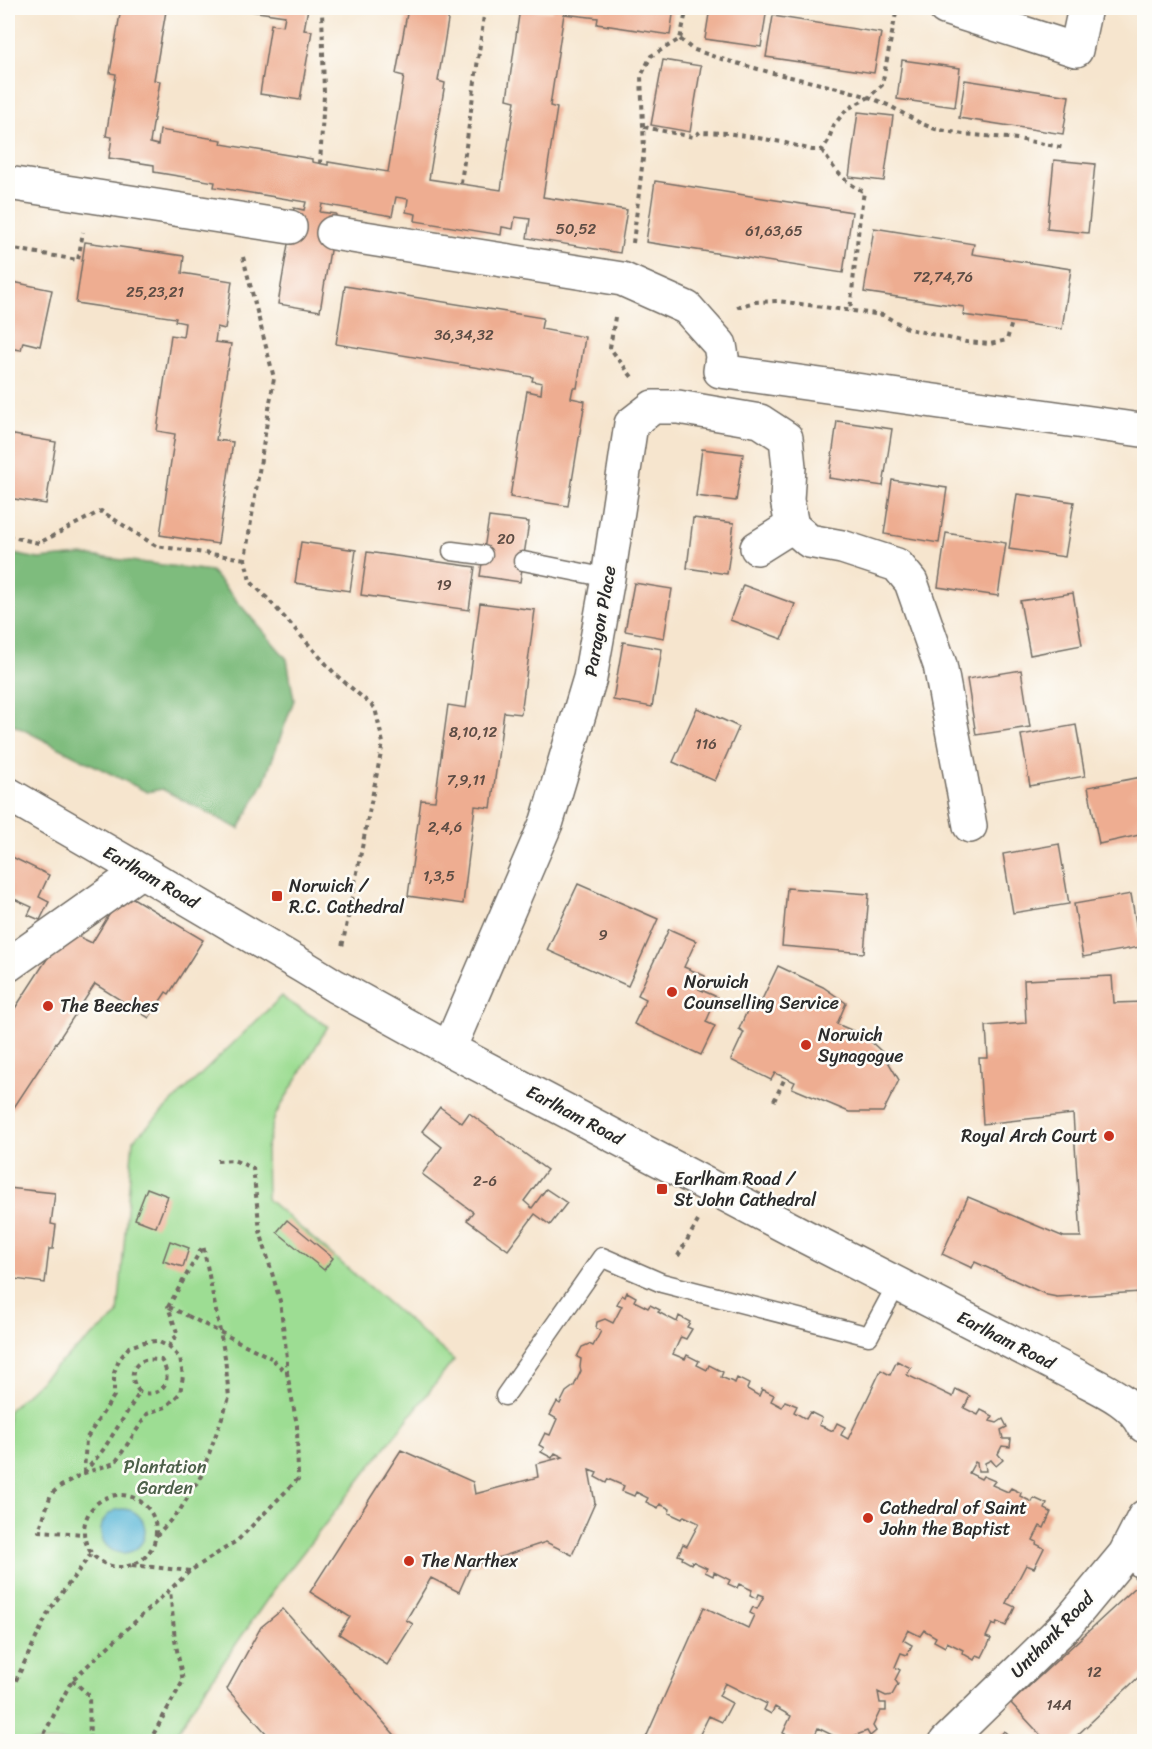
<svg xmlns="http://www.w3.org/2000/svg" width="1152" height="1749" font-family="Sriracha,sans-serif">
<style>
.green{fill:#9ddd93;stroke:#64845f;stroke-width:1.5}
.forest{fill:#7ebc7d;stroke:#547454;stroke-width:1.5}
.water{fill:#5ab7d8;stroke:#427182;stroke-width:1.5}
.building{fill:#eead91}
.lines{fill:none;stroke-linecap:round;stroke-linejoin:round}
.lane-casing{stroke:#726c64;stroke-width:21}
.street-casing{stroke:#726c64;stroke-width:36}
.secondary-casing{stroke:#726c64;stroke-width:36}
.path{stroke:#726c64;stroke-width:4;stroke-dasharray:4.5 4.5;stroke-linecap:butt}
.lane{stroke:#fff;stroke-width:18}
.street{stroke:#fff;stroke-width:33}
.secondary{stroke:#fff;stroke-width:33}
.path-bridge{stroke:#726c64;stroke-width:4;stroke-dasharray:4.5 4.5;stroke-linecap:butt}
.poi-dot{fill:#c8321e;stroke:#fdfcf7;stroke-width:2}
.labels{text-anchor:middle;stroke-width:5;stroke-linejoin:round;paint-order:stroke}
.number-label{font-size:15px;fill:#5c4c44}
.street-label{font-size:18px;fill:#2b2b2b;stroke:#fdfcf7}
.poi-label{font-size:18px;fill:#2b2b2b;stroke:#fdfcf7;text-anchor:start}
.park-label{font-size:18px;fill:#4d604a;stroke:#fdfcf7}
</style>
<rect width="100%" height="100%" fill="#fdfcf7"/>
<filter id="ink" filterUnits="userSpaceOnUse"><feTurbulence type="fractalNoise" baseFrequency=".0167" numOctaves="2"/><feDisplacementMap in="SourceGraphic" scale="12" xChannelSelector="R" yChannelSelector="G"/><feConvolveMatrix kernelMatrix="1 2 1 2 8 2 1 2 1" color-interpolation-filters="sRGB"/></filter>
<filter id="wash" filterUnits="userSpaceOnUse"><feTurbulence type="fractalNoise" baseFrequency=".008" numOctaves="4" result="noise"/><feDisplacementMap in="SourceGraphic" scale="24" xChannelSelector="R" yChannelSelector="G"/><feGaussianBlur stdDeviation="1.35" result="paint"/><feColorMatrix in="noise" values="0 0 0 0 0 0 0 0 0 0 0 0 0 0 0 0 0 1.4 0 .05"/><feComposite in="paint" operator="in"/></filter>
<g filter="url(#wash)">
<rect width="100%" height="100%" fill="#f6e5ce"/>
<polygon class="green" points="282,996 286,1000 328,1026 275,1116 266,1149 267,1199 454,1360 275,1588 196,1702 172,1741 8,1742 8,1411 55,1367 118,1315 133,1140"/>
<polygon class="forest" points="8,553 39,559 82,555 211,571 287,659 294,700 264,782 239,829 162,789 147,792 8,722"/>
<circle class="water" cx="123" cy="1531" r="22"/>
<g id="blocks">
<g class="building">
<polygon points="8,8 11,8 9,23 8,22"/>
<polygon points="121,8 154,8 154,9 166,11 154,80 160,81 150,143 158,145 160,130 222,140 221,144 312,159 312,162 328,165 328,162 388,172 404,76 396,74 408,8 450,8 438,81 445,83 429,179 501,190 515,101 507,99 520,8 552,12 553,8 674,8 670,35 597,24 598,18 564,14 550,106 557,108 543,197 627,210 620,253 527,238 530,219 515,217 513,229 502,227 501,235 415,221 416,214 406,212 408,199 396,197 392,216 322,204 320,212 336,214 320,311 278,304 294,208 304,210 306,202 214,187 215,182 154,172 154,165 109,158 112,137 106,136 116,74 110,73"/>
<polygon points="236,8 308,8 304,30 312,31 300,100 260,94 271,24 283,26 285,16 236,9"/>
<polygon points="710,8 767,8 761,47 705,39"/>
<polygon points="773,16 881,33 874,73 766,57"/>
<polygon points="663,60 701,66 690,132 651,125"/>
<polygon points="902,60 960,68 955,107 897,99"/>
<polygon points="965,80 1069,96 1063,134 959,118"/>
<polygon points="858,112 893,116 884,181 849,177"/>
<polygon points="1054,160 1095,164 1088,233 1047,229"/>
<polygon points="655,181 852,212 843,273 646,242"/>
<polygon points="874,228 974,244 972,254 1071,269 1062,329 963,315 964,307 864,292"/>
<polygon points="85,242 184,256 182,273 232,281 225,329 217,327 215,342 231,344 216,440 233,442 218,544 160,535 175,434 157,431 171,335 183,337 185,323 175,321 176,318 76,303"/>
<polygon points="8,281 52,290 40,346 23,342 21,350 8,348"/>
<polygon points="345,286 543,318 541,329 585,337 577,388 573,388 571,398 585,401 568,506 510,497 527,391 541,394 542,383 532,381 533,377 336,344"/>
<polygon points="837,421 892,429 883,486 829,478"/>
<polygon points="8,434 56,442 46,504 8,498"/>
<polygon points="702,449 743,454 736,501 696,496"/>
<polygon points="892,480 947,488 939,543 884,534"/>
<polygon points="1017,494 1074,502 1065,557 1009,549"/>
<polygon points="489,517 529,522 520,582 480,576"/>
<polygon points="693,518 734,523 727,574 687,568"/>
<polygon points="946,533 1006,543 998,596 938,587"/>
<polygon points="301,542 356,550 350,591 295,583"/>
<polygon points="367,552 475,567 469,610 361,595"/>
<polygon points="634,583 672,589 664,638 625,631"/>
<polygon points="743,585 795,604 782,639 730,620"/>
<polygon points="1073,593 1082,645 1030,655 1020,601"/>
<polygon points="480,603 535,610 521,714 504,712 491,808 475,806 463,904 408,896 421,800 435,801 448,705 466,708"/>
<polygon points="623,642 662,649 652,707 613,700"/>
<polygon points="1021,670 1030,727 976,735 967,679"/>
<polygon points="697,708 739,727 715,781 673,762"/>
<polygon points="1076,725 1085,776 1030,786 1021,735"/>
<polygon points="1142,777 1144,790 1144,834 1099,844 1088,787"/>
<polygon points="1059,844 1069,904 1013,913 1003,854"/>
<polygon points="8,855 49,875 39,897 49,902 40,920 28,915 32,907 12,898 8,908"/>
<polygon points="578,884 658,919 628,986 547,950"/>
<polygon points="787,888 869,894 864,953 782,946"/>
<polygon points="123,892 203,940 169,994 166,992 149,1018 95,984 13,1109 8,1105 8,1019 47,959 71,933 92,943"/>
<polygon points="1131,894 1140,947 1083,957 1074,904"/>
<polygon points="669,929 696,941 684,967 705,976 699,989 717,997 706,1022 715,1026 701,1055 634,1024 646,999 638,995"/>
<polygon points="778,966 823,987 846,1003 837,1024 865,1036 883,1053 899,1080 883,1112 849,1112 792,1088 795,1082 775,1073 771,1080 731,1060 744,1032 739,1029 748,1009 756,1012"/>
<polygon points="1112,976 1114,1003 1144,1002 1144,1309 1143,1309 1141,1292 1057,1297 1047,1295 975,1262 972,1268 942,1254 968,1197 1064,1237 1081,1237 1073,1114 983,1124 979,1058 988,1058 986,1026 1026,1023 1024,980"/>
<polygon points="440,1107 462,1123 469,1113 547,1170 524,1201 532,1208 546,1189 567,1203 550,1225 535,1214 508,1250 467,1220 473,1212 422,1174 442,1147 422,1131"/>
<polygon points="8,1188 55,1193 51,1224 56,1225 53,1249 49,1249 45,1283 15,1279 14,1294 8,1293"/>
<polygon points="147,1188 168,1196 156,1227 135,1219"/>
<polygon points="287,1220 333,1258 324,1270 277,1232"/>
<polygon points="170,1241 189,1248 183,1267 163,1261"/>
<polygon points="627,1292 636,1297 634,1301 648,1308 650,1305 660,1310 658,1312 677,1322 679,1316 690,1322 687,1327 692,1329 686,1339 681,1337 673,1354 685,1359 687,1355 699,1361 697,1365 707,1370 709,1365 723,1372 721,1377 735,1383 737,1378 749,1384 747,1389 759,1396 762,1389 774,1395 771,1401 782,1407 785,1401 797,1406 794,1412 806,1419 810,1412 822,1418 819,1425 833,1431 837,1423 845,1427 841,1435 848,1439 881,1370 890,1375 897,1361 911,1368 907,1375 953,1397 956,1389 970,1396 964,1408 978,1415 981,1410 993,1416 990,1421 997,1423 1003,1419 1007,1427 1001,1430 1003,1439 1011,1439 1010,1447 1002,1446 998,1454 1003,1460 996,1466 991,1460 985,1463 986,1471 978,1471 977,1463 975,1462 969,1473 981,1479 983,1476 995,1481 992,1485 1008,1492 1011,1488 1021,1493 1020,1496 1032,1502 1034,1498 1047,1504 1045,1509 1051,1512 1044,1528 1040,1526 1033,1540 1037,1542 1036,1544 1044,1548 1034,1568 1026,1565 1006,1603 1015,1607 1006,1626 997,1622 996,1626 992,1624 986,1637 991,1639 982,1657 977,1655 974,1660 962,1653 963,1650 947,1642 945,1647 934,1641 936,1637 924,1630 920,1636 908,1630 903,1640 912,1645 907,1655 901,1653 895,1667 900,1670 895,1680 898,1684 892,1695 886,1696 878,1692 880,1703 886,1703 886,1711 880,1711 873,1726 876,1731 870,1736 867,1731 854,1736 858,1739 856,1742 846,1742 818,1728 812,1742 800,1742 783,1733 791,1716 775,1707 771,1714 764,1710 767,1704 725,1683 719,1696 732,1703 722,1722 709,1716 696,1742 644,1742 704,1607 748,1628 754,1615 750,1613 753,1607 757,1609 764,1596 759,1594 757,1599 750,1595 752,1590 739,1584 737,1588 728,1584 730,1580 714,1572 713,1576 705,1572 707,1568 692,1561 691,1564 682,1559 683,1557 678,1555 683,1544 687,1546 699,1523 684,1516 682,1519 669,1513 670,1509 660,1504 658,1508 646,1502 648,1498 636,1492 634,1496 622,1491 624,1486 608,1479 606,1483 595,1477 597,1473 589,1470 595,1503 572,1555 546,1542 470,1567 459,1592 431,1578 406,1620 413,1624 387,1665 339,1634 350,1617 310,1592 401,1450 473,1482 475,1494 538,1477 536,1464 563,1457 555,1453 552,1458 541,1452 544,1448 539,1445 545,1433 550,1435 557,1419 550,1415 557,1402 560,1404 566,1392 574,1386 581,1371 580,1367 581,1359 577,1357 582,1347 589,1344 593,1346 601,1331 596,1328 597,1322 605,1319 613,1323 622,1306 617,1304 622,1295 625,1297"/>
<polygon points="1137,1586 1144,1593 1144,1672 1070,1742 1047,1742 1011,1703"/>
<polygon points="283,1609 401,1742 274,1742 227,1689 261,1627"/>
<polygon points="1004,1731 1015,1742 995,1742"/>
</g>
</g>
</g>
<g filter="url(#ink)">
<use href="#blocks" fill-opacity="0" stroke="#726c64" stroke-width="1.5"/>
<g class="lines">
<g class="lane-casing">
<g id="lane">
<polyline points="452,551 483,555"/>
<polyline points="523,561 608,578"/>
<polyline points="505,1396 602,1257 662,1283 869,1336 897,1284"/>
<polyline points="1125,1554 1144,1573"/>
</g>
</g>
<g class="street-casing">
<g id="street">
<polyline points="945,8 1076,50 1085,8"/>
<polyline points="8,183 290,227"/>
<polyline points="333,233 622,279 687,308 720,345 722,357 720,371 1141,430"/>
<polyline points="757,548 792,526"/>
<polyline points="8,965 141,871"/>
<polyline points="449,1049 547,821 590,678 608,578 631,424 653,407 678,407 760,421 786,438 789,467 787,500 792,526 809,541 842,547 897,565 911,582 940,665 970,826"/>
</g>
</g>
<g class="secondary-casing">
<g id="secondary">
<path d="M8 794 141 871 304 967 335 986 449 1049 804 1236 1079 1377C1102 1389 1133 1402 1144 1426"/>
<polyline points="946,1742 1067,1624 1125,1554 1144,1517"/>
</g>
</g>
<g class="path">
<polyline points="680,39 692,49 718,58 769,72 846,90 869,97 890,106 920,123 935,129 963,134 1018,139 1065,148"/>
<polyline points="644,127 693,137 700,132 727,133 782,142 812,150 822,150 828,141 834,125 846,110 869,97 882,85 897,8"/>
<path d="M822 150C834 170 843 181 864 192L860 216 850 311"/>
<polyline points="320,164 324,95 322,8"/>
<polyline points="461,183 485,8"/>
<polyline points="633,243 644,150 641,76 651,56 680,39 687,8"/>
<polyline points="8,248 78,260 83,232"/>
<polyline points="243,257 274,378 245,559 250,581 268,599 336,675 375,708 383,743 342,947"/>
<polyline points="737,307 755,302 778,301 883,315 909,329 966,342 990,344 1007,340 1012,322"/>
<polyline points="615,317 610,348 632,377"/>
<polyline points="1142,394 1142,375 1144,375"/>
<polyline points="8,536 39,543 101,511 156,546 245,559"/>
<polyline points="774,1101 785,1078"/>
<polyline points="217,1161 233,1160 253,1168 260,1231 280,1301 287,1358 287,1372"/>
<polyline points="678,1256 698,1221"/>
<polyline points="169,1307 188,1316"/>
<polyline points="169,1347 172,1340 178,1335 168,1307 203,1246"/>
<polyline points="84,1473 86,1439 114,1396 114,1373 119,1360 129,1347 144,1342 157,1341 169,1347 180,1358 183,1376 180,1393 166,1407 148,1413 115,1463 84,1473 61,1486 51,1494 39,1531 84,1534"/>
<path d="M84 1473 103 1450 140 1392C130 1382 129 1365 145 1360 150 1359 156 1360 161 1360 174 1379 163 1399 140 1392"/>
<circle cx="120" cy="1531" r="36"/>
<polyline points="156,1536 180,1510 201,1476 229,1398 225,1357 203,1245"/>
<polyline points="132,1565 190,1571"/>
<polyline points="72,1680 89,1695 90,1742"/>
<polyline points="8,1697 50,1609 91,1554"/>
<polyline points="40,1742 72,1680 190,1571 238,1540 298,1479 297,1425 287,1373 271,1358"/>
<polyline points="149,1742 183,1681 175,1640 170,1590"/>
</g>
<use href="#lane" class="lane"/>
<use href="#street" class="street"/>
<use href="#secondary" class="secondary"/>
<polyline class="path-bridge" points="188,1316 271,1358"/>
</g>
</g>
<g class="poi-dot">
<rect x="271" y="890" width="12" height="12" rx="3"/>
<circle cx="672" cy="992" r="6"/>
<circle cx="48" cy="1006" r="6"/>
<circle cx="806" cy="1045" r="6"/>
<circle cx="1109" cy="1136" r="6"/>
<rect x="656" y="1183" width="12" height="12" rx="3"/>
<circle cx="868" cy="1518" r="6"/>
<circle cx="409" cy="1561" r="6"/>
</g>
<g class="labels">
<g class="number-label">
<text x="576" y="234">50,52</text>
<text x="774" y="236">61,63,65</text>
<text x="943" y="282">72,74,76</text>
<text x="155" y="297">25,23,21</text>
<text x="464" y="340">36,34,32</text>
<text x="506" y="544">20</text>
<text x="444" y="590">19</text>
<text x="473" y="737">8,10,12</text>
<text x="706" y="749">116</text>
<text x="466" y="785">7,9,11</text>
<text x="445" y="832">2,4,6</text>
<text x="439" y="881">1,3,5</text>
<text x="603" y="940">9</text>
<text x="485" y="1186">2-6</text>
<text x="1094" y="1677">12</text>
<text x="1059" y="1710">14A</text>
</g>
<g class="street-label">
<text transform="translate(600 621) rotate(-80)" y="6">Paragon Place</text>
<text transform="translate(151 877) rotate(30)" y="6">Earlham Road</text>
<text transform="translate(575 1115) rotate(28)" y="6">Earlham Road</text>
<text transform="translate(1006 1340) rotate(27)" y="6">Earlham Road</text>
<text transform="translate(1052 1635) rotate(-46)" y="6">Unthank Road</text>
</g>
<g class="poi-label">
<text x="289" y="892">Norwich /<tspan x="289" dy="21">R.C. Cathedral</tspan></text>
<text x="684" y="988">Norwich<tspan x="684" dy="21">Counselling Service</tspan></text>
<text x="60" y="1012">The Beeches</text>
<text x="818" y="1041">Norwich<tspan x="818" dy="21">Synagogue</tspan></text>
<text x="1097" y="1142" text-anchor="end">Royal Arch Court</text>
<text x="674" y="1185">Earlham Road /<tspan x="674" dy="21">St John Cathedral</tspan></text>
<text x="880" y="1514">Cathedral of Saint<tspan x="880" dy="21">John the Baptist</tspan></text>
<text x="421" y="1567">The Narthex</text>
</g>
<g class="park-label">
<text x="165" y="1473">Plantation<tspan x="165" dy="21">Garden</tspan></text>
</g>
</g>
<rect width="1152" height="1749" fill="none" stroke="#fdfcf7" stroke-width="30"/>
</svg>
